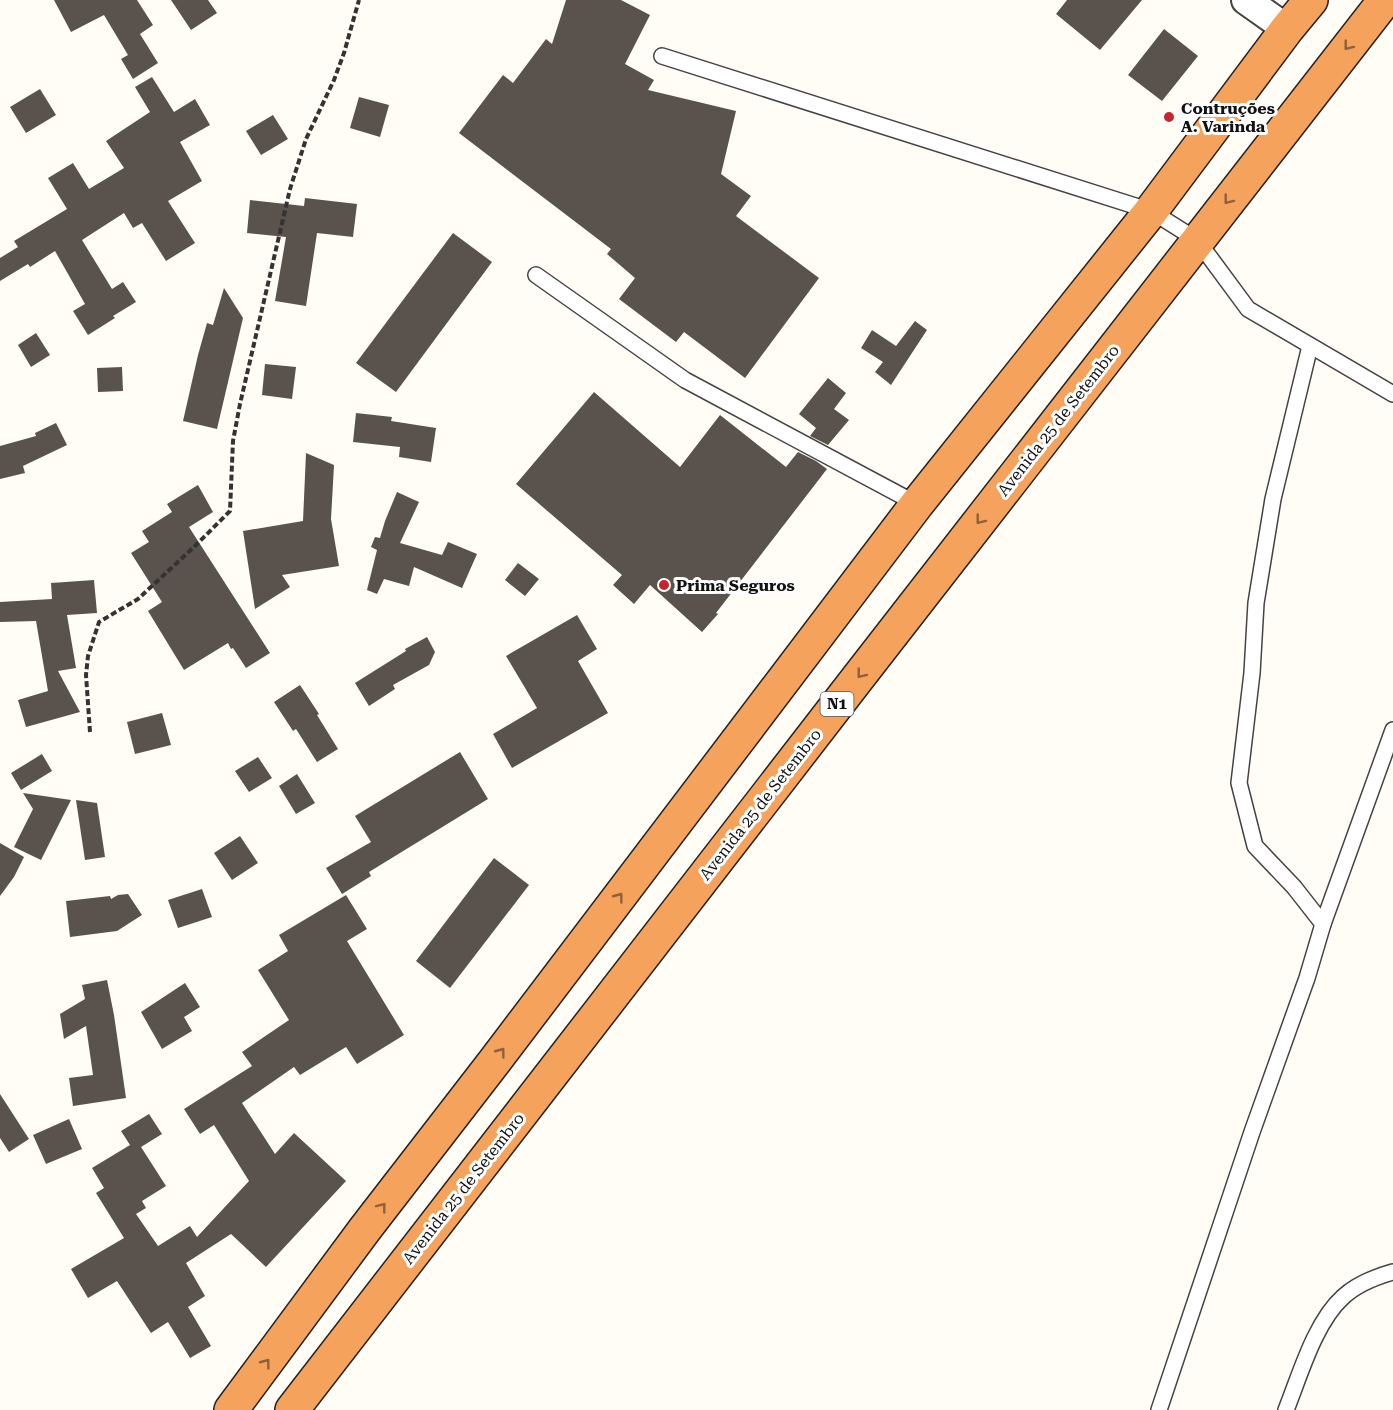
<svg xmlns="http://www.w3.org/2000/svg" width="1393" height="1410" font-family="'Roboto Serif',serif">
<style>
.building{fill:#5a524d}
.lines{fill:none;stroke-linecap:round;stroke-linejoin:round}
.lane-casing{stroke:#444;stroke-width:18}
.street-casing{stroke:#444;stroke-width:32}
.highway-casing{stroke:#222;stroke-width:36}
.path{stroke:#333;stroke-width:4;stroke-dasharray:6 3;stroke-linecap:butt}
.lane{stroke:#fff;stroke-width:15}
.street{stroke:#fff;stroke-width:28}
.highway{stroke:#f5a25d;stroke-width:33}
.oneway{stroke:#8e613b}
.poi-dot{fill:#c4262e;stroke:#fff;stroke-width:2}
.labels{text-anchor:middle;stroke-width:6;stroke-linejoin:round;paint-order:stroke}
.shield{fill:#fff;stroke:#585858;stroke-width:1.5}
.shield-label{font-size:15px;font-weight:bold;fill:#111}
.poi-label{font-size:16px;font-weight:bold;fill:#111;stroke:#fff;text-anchor:start}
.street-label{font-size:16px;fill:#111;stroke:#fff}
</style>
<rect width="100%" height="100%" fill="#fffdf5"/>
<g class="building">
<polygon points="54,0 137,0 153,25 140,34 158,63 133,79 121,59 128,55 104,15 71,32"/>
<polygon points="171,0 208,0 217,13 191,30"/>
<polygon points="566,0 621,0 650,15 625,64 654,80 648,90 736,111 721,174 751,196 736,216 819,278 745,378 684,332 676,342 619,299 635,278 607,254 611,249 459,133 503,75 513,83 546,39 552,44"/>
<polygon points="1067,0 1142,0 1100,50 1056,14"/>
<polygon points="1164,29 1198,56 1162,101 1128,75"/>
<polygon points="152,77 174,112 195,99 210,125 180,142 202,181 168,201 195,243 166,261 142,223 133,228 124,213 82,240 112,289 123,282 136,302 113,316 115,318 88,335 73,311 85,304 55,251 30,267 28,264 0,281 0,258 18,247 14,241 67,209 48,178 73,163 89,189 124,168 106,141 150,112 135,87"/>
<polygon points="40,89 56,115 26,133 10,107"/>
<polygon points="359,97 389,105 380,137 350,128"/>
<polygon points="273,115 288,139 261,155 246,131"/>
<polygon points="305,198 357,204 353,237 317,233 306,306 275,301 286,237 247,233 250,200 304,206"/>
<polygon points="453,233 492,262 396,392 356,363"/>
<polygon points="224,288 243,318 217,429 183,421 198,355 207,323 213,325"/>
<polygon points="915,321 927,330 891,385 875,372 883,362 861,348 872,330 896,346"/>
<polygon points="36,333 50,355 31,367 18,345"/>
<polygon points="265,364 296,367 292,399 262,395"/>
<polygon points="122,367 123,391 98,392 97,368"/>
<polygon points="828,378 846,393 834,409 849,420 828,445 810,436 816,428 799,414"/>
<polygon points="594,392 680,467 720,415 786,467 798,452 816,461 827,469 716,613 718,614 702,632 650,585 634,604 613,585 622,575 516,484"/>
<polygon points="356,413 392,417 391,421 436,428 431,462 399,457 400,447 353,442"/>
<polygon points="56,423 67,445 23,466 25,473 0,479 0,446 36,436 35,433"/>
<polygon points="306,453 334,465 331,519 339,566 282,575 290,587 255,609 243,531 303,521"/>
<polygon points="198,485 213,512 189,527 270,653 246,668 233,648 231,649 228,643 184,670 148,611 162,602 131,553 149,542 142,531 172,512 167,504"/>
<polygon points="397,492 419,502 400,543 442,555 448,542 477,554 462,588 414,567 409,586 384,579 377,594 367,590 377,550 371,547 375,537 380,538 385,521"/>
<polygon points="518,563 539,579 525,596 505,580"/>
<polygon points="94,580 97,613 67,615 76,668 58,671 80,712 26,727 18,700 48,691 36,621 0,622 0,602 52,599 51,583"/>
<polygon points="577,615 597,649 578,661 608,713 512,768 493,734 537,708 506,656"/>
<polygon points="427,637 435,652 429,665 393,685 395,689 369,706 355,683 406,651 405,649"/>
<polygon points="300,685 319,714 317,715 338,749 317,762 296,729 293,731 274,702"/>
<polygon points="162,713 171,745 135,754 127,722"/>
<polygon points="460,752 488,799 369,872 371,876 342,894 326,868 371,842 355,816"/>
<polygon points="42,754 52,771 21,790 11,773"/>
<polygon points="258,757 272,778 249,792 235,771"/>
<polygon points="297,774 315,803 296,814 279,786"/>
<polygon points="23,793 71,800 41,860 14,847 33,809"/>
<polygon points="76,800 97,803 105,857 85,860"/>
<polygon points="240,836 258,863 232,880 214,853"/>
<polygon points="0,843 24,857 14,877 0,896"/>
<polygon points="494,858 529,885 450,988 416,961"/>
<polygon points="202,889 212,917 178,928 168,900"/>
<polygon points="128,894 142,915 117,931 70,937 66,901 110,896 111,899 118,895"/>
<polygon points="346,895 367,929 347,941 404,1035 357,1064 346,1047 300,1075 294,1067 242,1103 275,1154 294,1133 346,1181 266,1267 231,1234 186,1263 205,1296 188,1307 211,1346 190,1358 168,1322 151,1333 117,1281 88,1298 71,1269 124,1238 96,1193 104,1188 92,1168 130,1145 121,1131 149,1114 162,1134 141,1147 166,1186 142,1201 146,1208 136,1214 158,1246 190,1226 197,1237 249,1181 214,1125 200,1134 184,1109 252,1066 242,1052 289,1020 258,970 288,951 279,935"/>
<polygon points="107,980 114,1015 126,1098 73,1106 69,1078 93,1075 86,1026 64,1039 60,1014 85,999 82,985"/>
<polygon points="185,983 200,1007 184,1017 192,1031 162,1049 141,1012"/>
<polygon points="0,1094 29,1139 9,1152 0,1138"/>
<polygon points="69,1119 82,1149 46,1164 33,1135"/>
</g>
<g class="lines">
<g class="lane-casing">
<g id="lane">
<polyline points="662,56 1151,211 1197,240 1248,309 1393,394"/>
<polyline points="536,275 685,380 917,504"/>
<polyline points="1323,924 1393,730"/>
<polyline points="1159,1410 1252,1132 1307,978 1323,924 1294,887 1255,846 1239,783 1252,673 1256,603 1273,499 1310,346"/>
<path d="M1286 1410C1300 1375 1315 1322 1343 1297 1357 1284 1375 1277 1393 1272"/>
</g>
</g>
<g class="street-casing">
<polyline id="street" points="1246,0 1287,29"/>
</g>
<g class="highway-casing">
<g id="highway">
<polyline points="231,1410 365,1229 494,1062 917,504 1151,211 1287,29 1311,0"/>
<polyline points="292,1410 857,679 1385,0"/>
</g>
</g>
<polyline class="path" points="90,732 86,675 88,656 99,622 138,599 194,547 230,511 233,441 240,404 290,189 306,139 334,80 344,53 359,0"/>
<use href="#lane" class="lane"/>
<use href="#street" class="street"/>
<use href="#highway" class="highway"/>
</g>
<defs><path id="oneway-chevron" d="M-2-3.5L2.5 0L-2 3.5" fill="none" stroke-width="1.6" stroke-linecap="round" stroke-linejoin="round" transform="scale(1.5)"/></defs>
<g class="oneway">
<use href="#oneway-chevron" transform="translate(1348 46) rotate(128)"/>
<use href="#oneway-chevron" transform="translate(1228 200) rotate(128)"/>
<use href="#oneway-chevron" transform="translate(980 520) rotate(128)"/>
<use href="#oneway-chevron" transform="translate(861 674) rotate(128)"/>
<use href="#oneway-chevron" transform="translate(619 897) rotate(-53)"/>
<use href="#oneway-chevron" transform="translate(501 1052) rotate(-53)"/>
<use href="#oneway-chevron" transform="translate(382 1207) rotate(-52)"/>
<use href="#oneway-chevron" transform="translate(266 1363) rotate(-53)"/>
</g>
<g class="poi-dot">
<circle cx="1169" cy="117" r="6"/>
<circle cx="664" cy="585" r="6"/>
</g>
<g class="labels">
<rect class="shield" x="820.5" y="692" width="33" height="24" rx="4.5"/>
<g class="shield-label">
<text x="837" y="709">N1</text>
</g>
<g class="poi-label">
<text x="1181" y="114">Contruções<tspan x="1181" dy="18">A. Varinda</tspan></text>
<text x="676" y="591">Prima Seguros</text>
</g>
<g class="street-label">
<text transform="translate(1058 420) rotate(-52)" y="6">Avenida 25 de Setembro</text>
<text transform="translate(760 804) rotate(-52)" y="6">Avenida 25 de Setembro</text>
<text transform="translate(463 1188) rotate(-52)" y="6">Avenida 25 de Setembro</text>
</g>
</g>
</svg>
